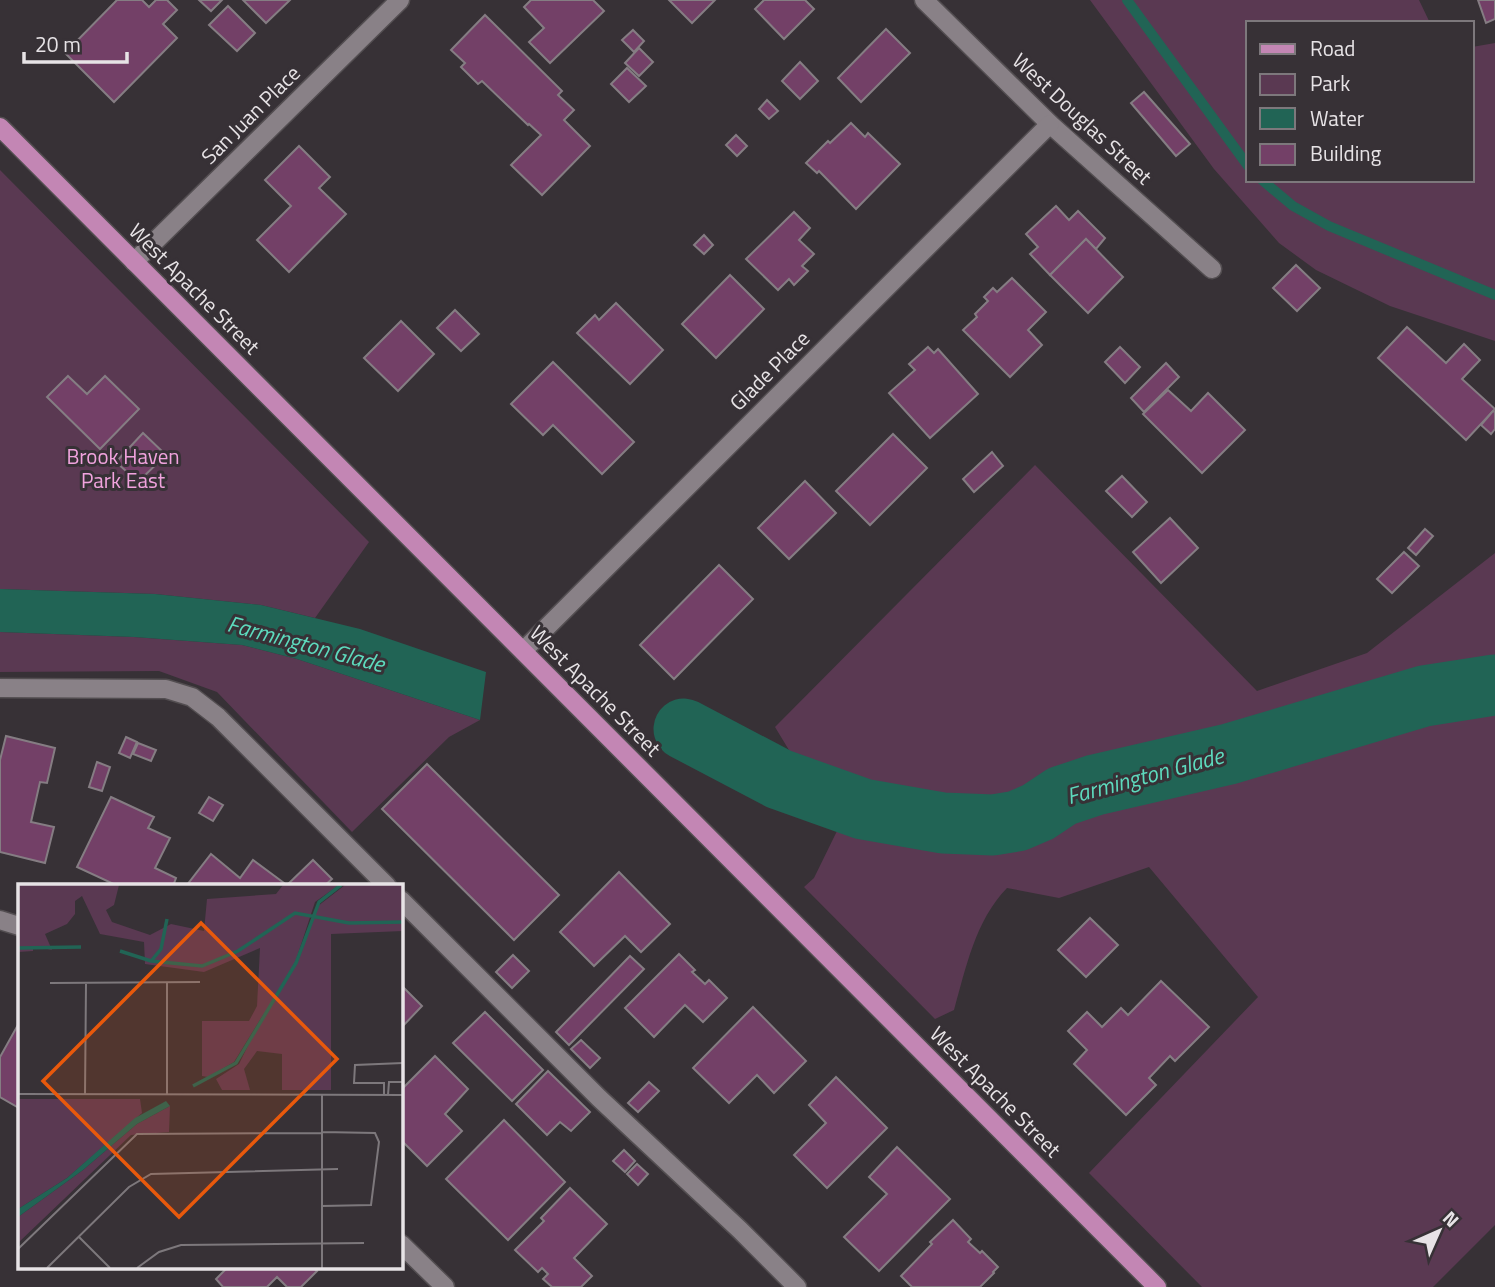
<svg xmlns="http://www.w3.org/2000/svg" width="1495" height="1287" font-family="'Titillium Web',sans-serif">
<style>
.green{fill:#5a3952}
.water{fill:#216455}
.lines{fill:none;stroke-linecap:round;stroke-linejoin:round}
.stream{stroke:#216455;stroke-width:10}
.river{stroke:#216455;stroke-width:61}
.building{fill:#734067;stroke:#857d83;stroke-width:2}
.minor-casing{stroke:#534e51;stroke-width:21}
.major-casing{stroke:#534e51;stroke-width:21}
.minor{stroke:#898187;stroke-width:18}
.major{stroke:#c386b4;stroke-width:18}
.labels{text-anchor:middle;stroke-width:6;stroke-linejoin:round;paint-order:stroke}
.street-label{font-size:21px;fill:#e7e3e6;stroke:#373136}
.park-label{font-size:21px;fill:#f1a3de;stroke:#373136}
.water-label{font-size:23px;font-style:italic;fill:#5ddabd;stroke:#373136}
.inset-river{fill:none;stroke:#216455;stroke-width:3.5}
.inset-road{fill:none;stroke:#7d787c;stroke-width:2}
.view{fill:#e8590c;fill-opacity:0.15;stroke:#e8590c;stroke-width:3.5}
.inset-edge{fill:none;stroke:#e7e3e6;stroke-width:3.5}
</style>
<rect width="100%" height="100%" fill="#373136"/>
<g class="green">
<polygon points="1090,0 1419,0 1430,23 1248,23 1248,180 1472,180 1472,47 1495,43 1495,341 1390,306 1316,270 1279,243 1214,169"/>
<polygon points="0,170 369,542 315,618 261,605 155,594 0,589"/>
<polygon points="1035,465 1257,691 1367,653 1495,553 1495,679 1421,689 1251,738 1113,761 1027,797 992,808 915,794 862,782 795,760 775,727"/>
<polygon points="0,632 134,637 242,645 297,659 480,720 449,737 352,832 217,692 159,671 0,672"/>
<path d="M1495 691V1225L1433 1287H1202L1089 1173 1258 997 1149 867 1059 898 1007 888C975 921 966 968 954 1010L935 1019 804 887 814 878 837 831 824 808 846 812 879 828 924 838 1007 844 1025 835 1084 797 1184 776 1341 727 1427 702Z"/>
</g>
<polygon class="water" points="0,589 155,594 261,605 360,629 486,672 480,720 297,659 242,645 134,637 0,632"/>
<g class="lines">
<g class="stream">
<polyline points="1127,0 1248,166"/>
<polyline points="1262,180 1293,206 1329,226 1495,295"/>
</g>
<polyline class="river" points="684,729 779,779 863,809 943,823 993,825 1017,821 1038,812 1062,796 1095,785 1229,754 1424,696 1495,685"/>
</g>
<g class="building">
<polygon points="117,0 142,0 149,7 156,0 167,0 177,10 163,24 177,38 114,102 65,53"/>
<polygon points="199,0 222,0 211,11"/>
<polygon points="243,0 290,0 266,23"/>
<polygon points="531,0 593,0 604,11 550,63 529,42 544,28 524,7"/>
<polygon points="669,0 715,0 692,23"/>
<polygon points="764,0 805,0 814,9 784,39 755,9"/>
<polygon points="1478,0 1495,0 1495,19 1486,23"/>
<polygon points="228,6 255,33 237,51 209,25"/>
<polygon points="485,15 562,91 558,95 574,110 564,120 590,146 542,195 511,165 541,135 529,124 528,125 482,81 478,84 461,67 465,63 451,50"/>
<polygon points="886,29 910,53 861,102 838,78"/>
<polygon points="633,30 644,41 634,52 622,40"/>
<polygon points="639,48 653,62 639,76 625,63"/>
<polygon points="800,62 818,81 800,99 782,81"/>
<polygon points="627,68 646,86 629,102 611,84"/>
<polygon points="1144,92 1190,144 1176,156 1131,103"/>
<polygon points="767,100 778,111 769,119 759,109"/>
<polygon points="851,123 865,137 868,133 900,164 856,209 819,171 817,173 806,163 828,141 830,143"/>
<polygon points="736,135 747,146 737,156 726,145"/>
<polygon points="299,146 330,177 319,188 346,214 289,272 257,240 291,206 265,180"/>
<polygon points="1056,206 1069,220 1078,211 1105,238 1096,249 1086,239 1050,275 1030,254 1038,247 1026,234"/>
<polygon points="794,212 810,228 799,240 814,254 802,266 808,271 794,285 789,279 778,290 746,259"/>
<polygon points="704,235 713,245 704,254 694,245"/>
<polygon points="1086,239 1123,277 1088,313 1050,275"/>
<polygon points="1296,265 1320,288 1297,311 1273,288"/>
<polygon points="730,275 764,309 716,358 682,324"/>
<polygon points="1012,278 1046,312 1028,330 1042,345 1010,377 963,330 977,317 975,314 988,301 984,297 993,288 997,292"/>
<polygon points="616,303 663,350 630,384 577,333 595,315 599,320"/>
<polygon points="455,310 479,334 461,351 437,328"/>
<polygon points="401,321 434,354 398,391 364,358"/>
<polygon points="1407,327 1446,363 1464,344 1480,360 1462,379 1495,409 1466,440 1378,358"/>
<polygon points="928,347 934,353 938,349 978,394 930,438 889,393 915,370 909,364"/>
<polygon points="1120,347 1140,367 1125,383 1105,362"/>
<polygon points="553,362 634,442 602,474 553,425 543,435 511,404"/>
<polygon points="1166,363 1179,377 1144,412 1131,398"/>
<polygon points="68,376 87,394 105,376 139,409 100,449 47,397"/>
<polygon points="1168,390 1191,411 1208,393 1245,430 1202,473 1143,414"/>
<polygon points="1493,411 1495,412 1495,429 1491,434 1481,425"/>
<polygon points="143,433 166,455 138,482 116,462"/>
<polygon points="893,434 927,468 870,525 836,491"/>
<polygon points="992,452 1003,466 974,492 963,479"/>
<polygon points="1122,476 1147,502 1132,517 1106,491"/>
<polygon points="805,481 836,513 789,559 758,528"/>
<polygon points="1170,518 1198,548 1161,583 1133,552"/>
<polygon points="1425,529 1433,536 1416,555 1408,548"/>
<polygon points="1404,552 1419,566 1392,593 1377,579"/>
<polygon points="719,565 753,599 674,679 640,645"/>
<polygon points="6,736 55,748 47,783 40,782 31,822 54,827 45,863 0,852 0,760"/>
<polygon points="126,737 137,742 130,758 119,753"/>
<polygon points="138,743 156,750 151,761 133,754"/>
<polygon points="97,762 110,767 102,791 89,787"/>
<polygon points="427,764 559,895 514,940 382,809"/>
<polygon points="111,797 154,817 148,828 170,838 155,868 176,878 173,886 115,886 116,885 77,867"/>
<polygon points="209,797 223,805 213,821 199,813"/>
<polygon points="211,854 240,878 253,860 284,883 282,886 188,886 187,885"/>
<polygon points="313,860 332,879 324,886 286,886"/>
<polygon points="619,872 670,924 641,952 625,936 594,966 560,932"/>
<polygon points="1090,918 1118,945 1086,977 1058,950"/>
<polygon points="679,954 695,970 692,972 705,984 709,980 727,998 703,1022 685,1005 654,1037 625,1008"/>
<polygon points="513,955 529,971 512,988 496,972"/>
<polygon points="630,956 644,969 569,1045 556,1032"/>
<polygon points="1161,981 1209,1027 1175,1061 1170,1056 1149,1078 1156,1085 1126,1115 1074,1064 1087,1050 1068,1031 1087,1012 1102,1027 1121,1008 1128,1015"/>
<polygon points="401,985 422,1006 401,1028"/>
<polygon points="753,1007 806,1061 774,1093 757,1075 729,1103 693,1068"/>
<polygon points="485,1012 543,1070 512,1101 453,1043"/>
<polygon points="19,1023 19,1108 0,1097 0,1057"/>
<polygon points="581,1040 600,1058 590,1068 571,1049"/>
<polygon points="435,1056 468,1089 445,1114 462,1131 427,1166 401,1140 401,1090"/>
<polygon points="548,1071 590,1112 571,1131 560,1122 547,1135 516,1104"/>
<polygon points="836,1077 887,1128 827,1188 794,1155 826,1123 809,1105"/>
<polygon points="649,1082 659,1091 638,1112 628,1103"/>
<polygon points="504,1120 565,1182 508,1240 446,1179"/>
<polygon points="897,1147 950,1199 879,1271 844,1237 887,1194 869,1177"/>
<polygon points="624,1150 635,1161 625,1172 613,1161"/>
<polygon points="637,1164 648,1174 638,1185 627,1174"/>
<polygon points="570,1188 607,1224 574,1258 592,1276 581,1287 552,1287 543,1279 548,1274 542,1268 538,1272 515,1250 544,1221 541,1218"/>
<polygon points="953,1220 971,1239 968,1242 980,1253 982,1251 998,1267 993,1272 994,1273 980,1287 912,1287 901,1276 932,1244 930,1242"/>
<polygon points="227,1268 313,1268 317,1271 301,1287 287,1287 277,1277 267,1287 223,1287 216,1279"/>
</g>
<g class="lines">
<g class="minor-casing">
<g id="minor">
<polyline points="924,0 1050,124 1212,269"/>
<polyline points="134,262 400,0"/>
<polyline points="523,651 1050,124"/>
<polyline points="0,688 166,689 192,697 218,717 387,886"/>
<polyline points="401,900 599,1098 740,1230 797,1287"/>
<polyline points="0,920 19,926"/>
<polyline points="401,1244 445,1287"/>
</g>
</g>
<g class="major-casing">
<polyline id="major" points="0,127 1157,1287"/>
</g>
<use href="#minor" class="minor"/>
<use href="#major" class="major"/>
</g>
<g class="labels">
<g class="street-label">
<text transform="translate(251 115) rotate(-45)" y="7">San Juan Place</text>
<text transform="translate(1082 119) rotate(43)" y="7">West Douglas Street</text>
<text transform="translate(194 289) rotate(45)" y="7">West Apache Street</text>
<text transform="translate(770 371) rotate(-45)" y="7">Glade Place</text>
<text transform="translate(595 691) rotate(45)" y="7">West Apache Street</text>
<text transform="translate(995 1092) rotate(45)" y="7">West Apache Street</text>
</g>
<g class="park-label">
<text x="123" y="464">Brook Haven<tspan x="123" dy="24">Park East</tspan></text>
</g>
<g class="water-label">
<text transform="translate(306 644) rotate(15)" y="8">Farmington Glade</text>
<text transform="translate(1145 776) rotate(-15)" y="8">Farmington Glade</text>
</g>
</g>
<g transform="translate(18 884)">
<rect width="385" height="385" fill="#373136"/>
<path d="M0 1H101L96 21 88 26 94 38 132 51 153 40 186 47 189 15 258 10 265 1H321L297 18 277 79 216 178 190 193 184 192V137H231L239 122 242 64 186 88 127 80 126 58 82 50 64 12 57 17V30L49 40 27 50 34 66 15 62V67L0 68ZM327 1H385V47L313 50V206H264V170L239 167 226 185 232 206H204L198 195 221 180 250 121 280 77 300 22ZM0 215H122L124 229 49 294 0 325ZM152 222 151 248 113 251 0 359V333L65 286 119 240Z" fill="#5a3952"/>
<path d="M148 217 152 222 119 240 65 286 0 333V325L49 294 117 234Z" fill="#216455"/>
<path class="inset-river" d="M0 64 63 63M102 67 133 77 184 82 220 67 277 29 331 39 385 38M134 76 143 65 149 35M175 202 218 179 278 79 301 18 323 1"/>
<path class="inset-road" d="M32 99 182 98M149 99V211M0 210 385 211M67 211 68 100M366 211V199H336L337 181 385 179M370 211 371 198H385M304 248 357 249 361 258 353 321 304 322M61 353 92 384M0 365 119 250 304 249M29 384 111 303 133 290 320 285M119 384 141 368 163 361 346 359M304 384V211"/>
<path class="view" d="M183 39 319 175 161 333 25 197Z"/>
<rect width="385" height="385" class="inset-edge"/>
</g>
<rect x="1246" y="21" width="228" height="161" fill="#373136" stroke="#7d787c" stroke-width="2"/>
<rect x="1260" y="44" width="35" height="10" fill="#c386b4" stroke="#7d787c" stroke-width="2"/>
<text x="1310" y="56" font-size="21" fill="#e7e3e6">Road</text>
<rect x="1260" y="74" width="35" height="21" fill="#5a3952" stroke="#7d787c" stroke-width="2"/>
<text x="1310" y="91" font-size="21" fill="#e7e3e6">Park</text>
<rect x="1260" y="108" width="35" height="21" fill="#216455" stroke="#7d787c" stroke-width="2"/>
<text x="1310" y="126" font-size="21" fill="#e7e3e6">Water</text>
<rect x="1260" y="144" width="35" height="21" fill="#734067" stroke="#7d787c" stroke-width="2"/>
<text x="1310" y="161" font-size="21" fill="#e7e3e6">Building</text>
<g transform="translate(1439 1231) rotate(45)" stroke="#373136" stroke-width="5" paint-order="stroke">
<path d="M0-5L12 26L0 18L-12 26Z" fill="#e7e3e6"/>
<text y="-10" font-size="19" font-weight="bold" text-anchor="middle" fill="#e7e3e6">N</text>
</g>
<path d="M24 52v10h103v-10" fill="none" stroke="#e7e3e6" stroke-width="3.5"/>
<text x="35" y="52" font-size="21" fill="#e7e3e6" stroke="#373136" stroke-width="5" paint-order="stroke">20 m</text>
</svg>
